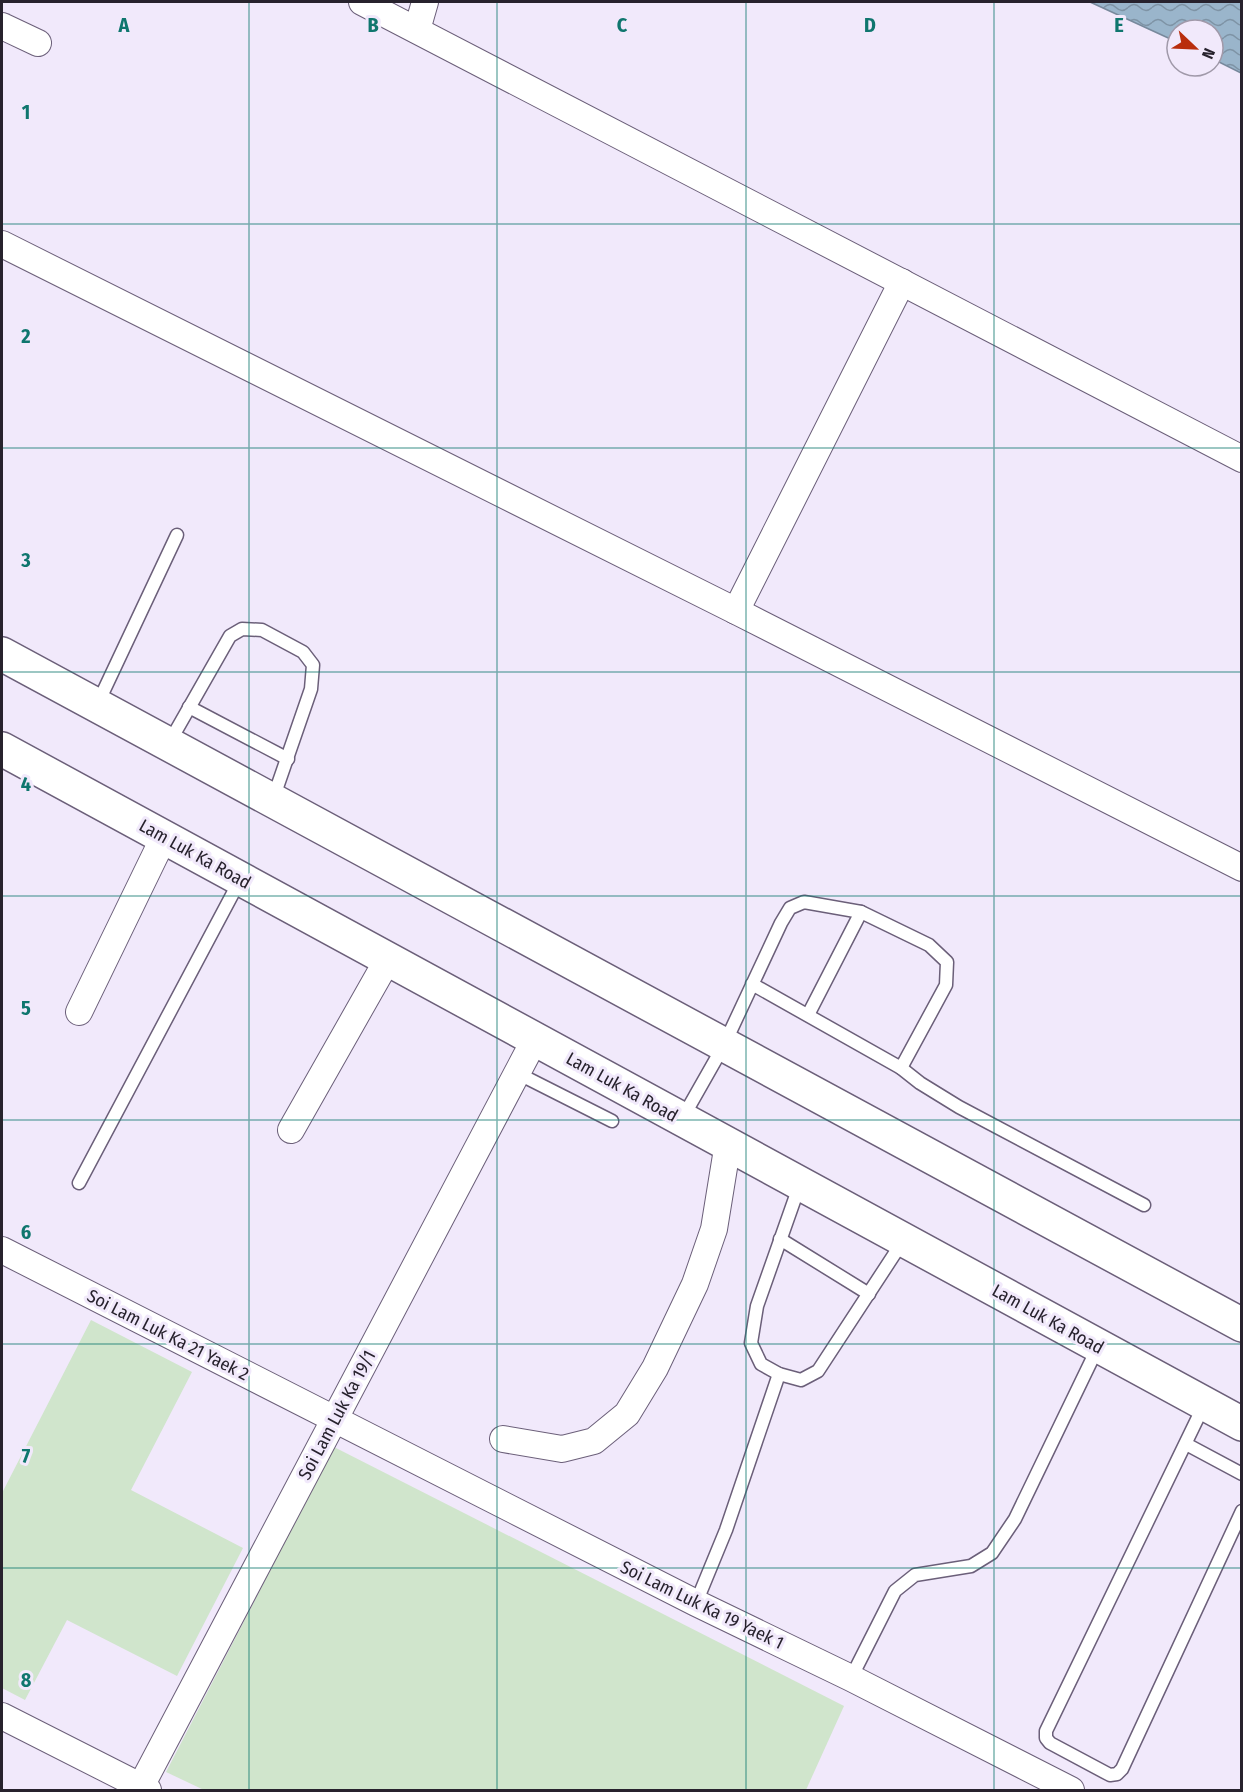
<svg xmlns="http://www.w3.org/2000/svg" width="1243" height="1792" font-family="'Fira Sans Condensed',sans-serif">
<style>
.grass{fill:#d0e5cc}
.water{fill:url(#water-waves);stroke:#78899c;stroke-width:1.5}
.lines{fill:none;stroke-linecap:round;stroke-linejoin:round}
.service-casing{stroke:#6b5f79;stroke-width:15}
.minor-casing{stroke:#6b5f79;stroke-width:28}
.secondary-casing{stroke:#6b5f79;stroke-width:36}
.service{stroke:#fff;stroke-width:12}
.minor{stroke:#fff;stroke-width:26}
.secondary{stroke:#fff;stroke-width:33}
.grid{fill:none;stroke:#0f766e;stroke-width:1.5;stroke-opacity:0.55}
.labels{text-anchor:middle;stroke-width:6;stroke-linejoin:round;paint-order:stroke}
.street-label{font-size:18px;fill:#27222d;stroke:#f1e9fb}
.grid-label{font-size:20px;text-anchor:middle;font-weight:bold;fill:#0f766e;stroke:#f1e9fb;stroke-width:6;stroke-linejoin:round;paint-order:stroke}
</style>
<defs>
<pattern id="water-waves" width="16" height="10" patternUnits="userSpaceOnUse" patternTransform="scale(1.5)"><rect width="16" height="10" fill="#9ab5cb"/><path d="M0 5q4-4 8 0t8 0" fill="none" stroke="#7e93a5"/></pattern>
</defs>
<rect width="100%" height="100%" fill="#f1e9fb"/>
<g class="grass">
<polygon points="91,1320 192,1372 131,1490 243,1548 177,1676 67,1620 25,1700 2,1688 2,1493"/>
<polygon points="334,1447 844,1706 806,1790 204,1790 166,1772"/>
</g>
<polygon class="water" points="1090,2 1241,2 1241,73 1213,59 1213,30 1177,30 1177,42"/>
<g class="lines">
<g class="service-casing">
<g id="service">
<polyline points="97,705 177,535"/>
<polyline points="189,707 288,759"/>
<polyline points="169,743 230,636 242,629 262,630 303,652 313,665 311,689 273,799"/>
<polyline points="808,1015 861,912"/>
<polyline points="901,1068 920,1083 959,1107 1144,1205"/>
<polyline points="517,1073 612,1121"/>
<polyline points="682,1119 724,1045 781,923 790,908 804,902 861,912 929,945 947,962 946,985 901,1068 752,984"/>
<polyline points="79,1183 240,880"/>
<polyline points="800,1184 757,1306 751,1343 761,1364 779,1374 801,1380 818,1371 903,1241"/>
<polyline points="780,1239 869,1294"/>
<polyline points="1204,1405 1046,1731 1046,1738 1050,1743 1110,1775 1117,1774 1122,1769 1242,1511"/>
<polyline points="1186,1444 1242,1474"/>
<polyline points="696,1603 726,1530 779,1374"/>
<polyline points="851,1678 895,1591 915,1575 971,1566 992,1553 1015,1519 1098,1347"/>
</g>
</g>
<g class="minor-casing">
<g id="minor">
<polyline points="362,2 1242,459"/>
<polyline points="2,26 38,43"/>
<polyline points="417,30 425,2"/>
<polyline points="2,244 736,611 1242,868"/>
<polyline points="736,611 902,282"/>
<polyline points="79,1012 164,837"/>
<polyline points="291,1130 388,959"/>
<polyline points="2,1250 696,1603 851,1678 1071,1790"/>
<polyline points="503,1439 562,1449 594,1441 627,1414 655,1368 695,1284 714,1229 728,1143"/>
<polyline points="2,1716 148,1790"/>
<polyline points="139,1790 535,1039"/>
</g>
</g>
<g class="secondary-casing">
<g id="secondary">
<polyline points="2,654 1242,1325"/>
<polyline points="2,749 1242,1424"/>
</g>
</g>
<use href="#service" class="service"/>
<use href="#minor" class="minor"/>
<use href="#secondary" class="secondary"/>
</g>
<path class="grid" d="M249 2V1790M497 2V1790M746 2V1790M994 2V1790M2 224H1242M2 448H1242M2 672H1242M2 896H1242M2 1120H1242M2 1344H1242M2 1568H1242"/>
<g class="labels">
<g class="street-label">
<text transform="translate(195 854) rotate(29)" y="6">Lam Luk Ka Road</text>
<text transform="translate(622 1087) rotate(29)" y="6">Lam Luk Ka Road</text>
<text transform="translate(1048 1319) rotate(29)" y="6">Lam Luk Ka Road</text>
<text transform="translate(168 1335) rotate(27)" y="6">Soi Lam Luk Ka 21 Yaek 2</text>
<text transform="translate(337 1415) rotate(-62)" y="6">Soi Lam Luk Ka 19/1</text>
<text transform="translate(702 1605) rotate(26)" y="6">Soi Lam Luk Ka 19 Yaek 1</text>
</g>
</g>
<g class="grid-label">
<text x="124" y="32">A</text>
<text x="373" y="32">B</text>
<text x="622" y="32">C</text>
<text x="870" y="32">D</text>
<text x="1119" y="32">E</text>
<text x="26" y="119">1</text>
<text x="26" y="343">2</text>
<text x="26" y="567">3</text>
<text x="26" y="791">4</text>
<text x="26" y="1015">5</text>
<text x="26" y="1239">6</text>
<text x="26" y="1463">7</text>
<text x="26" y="1687">8</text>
</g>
<rect width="1243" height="1792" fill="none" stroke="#27222d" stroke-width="6"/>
<g transform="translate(1195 48) rotate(113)"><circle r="28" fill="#f1e9fb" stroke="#a099a9" stroke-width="1.5"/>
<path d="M0-4.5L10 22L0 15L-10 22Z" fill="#b92e0d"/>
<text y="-9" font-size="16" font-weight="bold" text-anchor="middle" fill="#27222d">N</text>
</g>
</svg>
